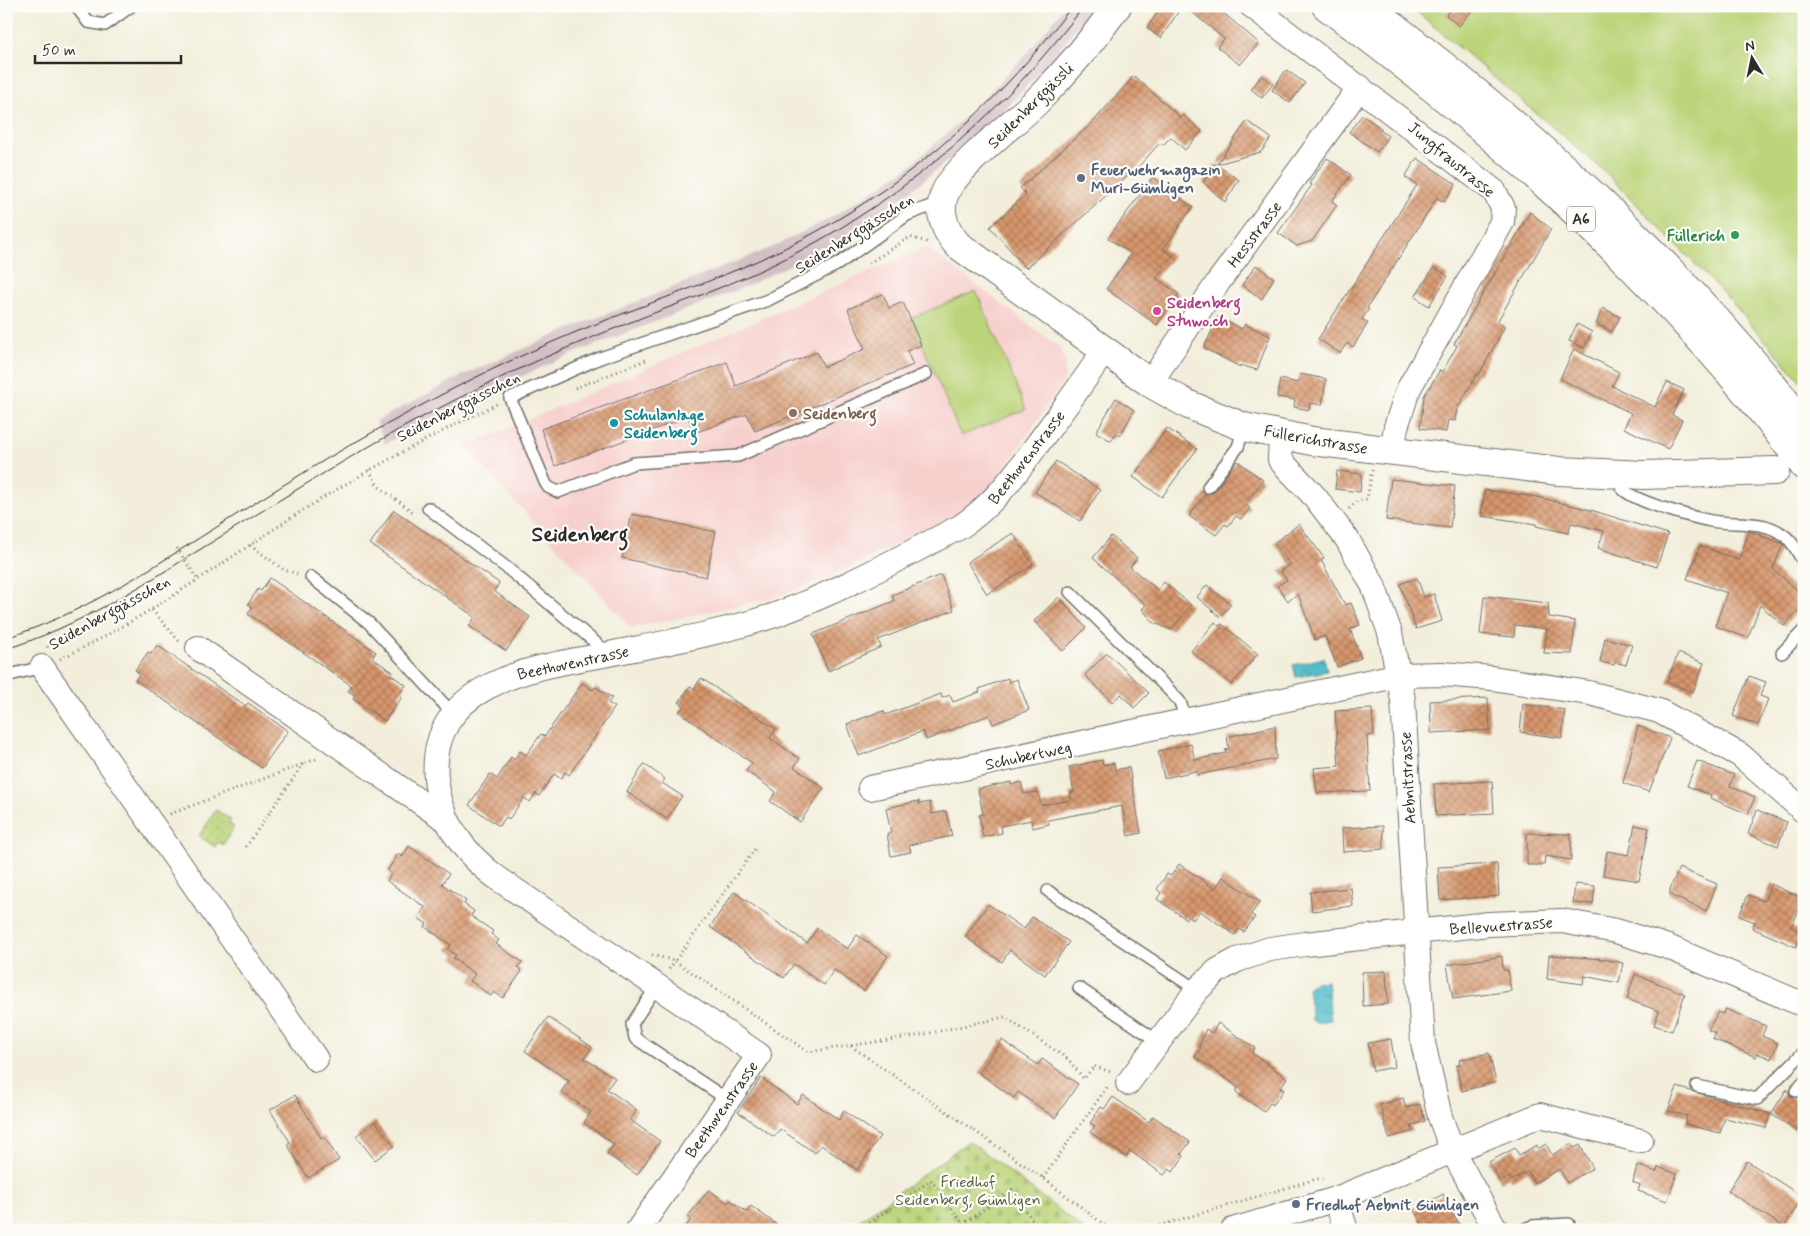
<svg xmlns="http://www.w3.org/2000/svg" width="1810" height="1236" font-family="Mynerve,sans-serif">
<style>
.built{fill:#f7d0ce}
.railway{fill:#d2bec4}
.cemetery{fill:url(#cemetery-stones);stroke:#738052}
.park{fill:url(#park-dots);stroke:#738052}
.garden{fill:#bbd479;stroke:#738052}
.water{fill:url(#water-ripples);stroke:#3e747b}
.building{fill:url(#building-cross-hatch)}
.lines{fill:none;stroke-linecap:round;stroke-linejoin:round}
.service-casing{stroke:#716f69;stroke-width:14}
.minor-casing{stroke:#716f69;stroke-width:26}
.tertiary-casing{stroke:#716f69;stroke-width:30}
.motorway-casing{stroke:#716f69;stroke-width:30}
.path{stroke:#716f69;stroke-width:3;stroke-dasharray:1 4;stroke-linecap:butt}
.service{stroke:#fff;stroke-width:11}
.minor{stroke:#fff;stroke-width:24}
.tertiary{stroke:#fff;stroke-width:28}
.motorway{stroke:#fff;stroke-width:28}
.tram{stroke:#2b2b2b;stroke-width:1}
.service-dot{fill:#5c6f8a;stroke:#fdfcf7;stroke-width:2}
.leisure-dot{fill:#2e9e5b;stroke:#fdfcf7;stroke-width:2}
.hotel-dot{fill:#d1479c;stroke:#fdfcf7;stroke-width:2}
.education-dot{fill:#8d6e63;stroke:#fdfcf7;stroke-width:2}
.culture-dot{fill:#0f9aa8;stroke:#fdfcf7;stroke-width:2}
.labels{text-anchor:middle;stroke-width:4.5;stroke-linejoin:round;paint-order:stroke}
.shield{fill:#fdfcf7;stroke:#6a6a68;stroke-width:1}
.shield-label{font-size:15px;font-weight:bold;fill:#2b2b2b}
.street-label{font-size:16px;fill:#2b2b2b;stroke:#fdfcf7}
.service-label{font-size:16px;font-weight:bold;fill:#4e5e75;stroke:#fdfcf7;text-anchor:start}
.leisure-label{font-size:16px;font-weight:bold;fill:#27864d;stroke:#fdfcf7;text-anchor:end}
.hotel-label{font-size:16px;font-weight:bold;fill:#b23c85;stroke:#fdfcf7;text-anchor:start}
.education-label{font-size:16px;font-weight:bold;fill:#785e54;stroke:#fdfcf7;text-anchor:start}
.culture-label{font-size:16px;font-weight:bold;fill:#0d838f;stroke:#fdfcf7;text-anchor:start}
.park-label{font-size:16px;fill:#565e42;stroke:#fdfcf7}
.district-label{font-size:21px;font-weight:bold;fill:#2b2b2b;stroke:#fdfcf7}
</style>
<defs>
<pattern id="cemetery-stones" width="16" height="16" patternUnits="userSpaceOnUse" patternTransform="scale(1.25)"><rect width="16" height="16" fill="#bbd479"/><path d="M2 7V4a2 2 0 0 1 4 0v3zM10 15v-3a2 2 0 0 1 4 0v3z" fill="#a1b669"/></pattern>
<pattern id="park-dots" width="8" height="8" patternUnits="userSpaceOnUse" patternTransform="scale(1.25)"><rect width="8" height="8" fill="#bbd479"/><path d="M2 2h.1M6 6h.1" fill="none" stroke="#a1b669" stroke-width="1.8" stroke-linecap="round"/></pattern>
<pattern id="water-ripples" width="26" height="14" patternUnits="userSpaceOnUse" patternTransform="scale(1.25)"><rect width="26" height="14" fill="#52becb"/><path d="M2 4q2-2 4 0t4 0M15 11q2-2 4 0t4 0" fill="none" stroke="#449ba5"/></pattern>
<pattern id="building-cross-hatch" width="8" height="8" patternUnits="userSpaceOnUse" patternTransform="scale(1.25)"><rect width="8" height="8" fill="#d7976d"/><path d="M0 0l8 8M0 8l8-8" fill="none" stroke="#af7b5a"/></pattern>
</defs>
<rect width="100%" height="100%" fill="#fdfcf7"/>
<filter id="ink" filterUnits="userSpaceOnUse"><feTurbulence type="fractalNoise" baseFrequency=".02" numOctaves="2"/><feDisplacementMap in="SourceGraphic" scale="10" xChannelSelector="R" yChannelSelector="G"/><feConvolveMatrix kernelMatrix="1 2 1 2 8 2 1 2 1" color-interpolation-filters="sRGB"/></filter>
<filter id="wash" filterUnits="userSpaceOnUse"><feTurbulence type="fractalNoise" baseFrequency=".0096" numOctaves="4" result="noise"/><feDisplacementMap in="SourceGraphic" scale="20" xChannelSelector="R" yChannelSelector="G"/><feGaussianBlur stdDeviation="1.12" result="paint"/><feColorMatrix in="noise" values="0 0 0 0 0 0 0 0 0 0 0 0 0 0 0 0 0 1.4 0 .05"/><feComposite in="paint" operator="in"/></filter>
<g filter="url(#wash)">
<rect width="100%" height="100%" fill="#f2eedb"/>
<polygon class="built" points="926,247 1059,347 1066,361 1065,379 992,488 965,511 822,580 769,599 631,628 465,447"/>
<polygon class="railway" points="1065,6 1094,6 1051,60 1013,101 960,151 905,195 842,239 747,286 572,354 493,389 385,444 376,421 461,376 569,329 773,247 836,215 906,169 969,114 1030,50"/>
<polygon class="cemetery" points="969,1141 1085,1230 850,1230 852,1226"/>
<polygon class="park" points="216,810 231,820 228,823 234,827 223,845 218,842 215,847 199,836"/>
<g class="garden">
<polygon points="1410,6 1804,6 1804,385 1729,299 1603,170"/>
<polygon points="976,291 1026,409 961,436 911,318"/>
</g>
<g class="water">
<polygon points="1324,658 1327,671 1296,677 1293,665"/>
<polygon points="1327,981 1331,1020 1315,1023 1312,1020 1308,987 1315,982"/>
</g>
<g id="blocks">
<g class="building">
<polygon points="1162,6 1182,6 1161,38 1147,28"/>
<polygon points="1185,6 1215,6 1259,43 1240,65 1217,47 1224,39"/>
<polygon points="1453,6 1476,6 1459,26 1446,15"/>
<polygon points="1286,70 1305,83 1290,103 1272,90"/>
<polygon points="1262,75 1273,84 1262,98 1251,89"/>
<polygon points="1134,76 1181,118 1183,115 1202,131 1185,150 1171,137 1163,145 1160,143 1139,166 1026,268 990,227 1026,194 1020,188 1092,123"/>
<polygon points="1362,115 1381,128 1380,130 1388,136 1377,152 1349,132"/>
<polygon points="1247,121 1271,138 1261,152 1217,164"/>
<polygon points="1327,158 1351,175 1332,201 1337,205 1312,241 1297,246 1278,233 1312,185 1309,183"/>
<polygon points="1417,158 1456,184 1444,202 1437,198 1367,308 1369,309 1362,319 1368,323 1353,347 1347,343 1340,353 1318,339 1417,185 1405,177"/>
<polygon points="1215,164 1239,180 1225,202 1203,182"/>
<polygon points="1153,177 1193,207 1163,249 1173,256 1156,278 1179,294 1157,325 1106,289 1131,254 1108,238"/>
<polygon points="1530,212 1551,229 1497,322 1505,326 1479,375 1477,374 1457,409 1455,421 1448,420 1446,432 1420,428 1424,396 1440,370 1442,372 1457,346 1454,344"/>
<polygon points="1256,265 1274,278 1262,299 1242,285"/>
<polygon points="1434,267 1448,276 1429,306 1415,297"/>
<polygon points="883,294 889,308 903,302 921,345 907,351 913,365 755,431 747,414 694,433 688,417 555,466 541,429 727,362 736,386 817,352 824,367 865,349 848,309"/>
<polygon points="1603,308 1620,317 1612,332 1596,324"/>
<polygon points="1218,317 1242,329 1245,324 1270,336 1257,370 1240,365 1240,367 1204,348"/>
<polygon points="1577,324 1592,332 1584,348 1569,341"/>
<polygon points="1574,349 1619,372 1612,386 1655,407 1667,382 1684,390 1672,415 1682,420 1668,449 1624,428 1631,413 1560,379"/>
<polygon points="1300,374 1326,379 1322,405 1310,403 1309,410 1294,407 1295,400 1277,397 1280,379 1298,383"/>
<polygon points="1116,398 1134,410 1120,436 1116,433 1111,441 1096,432"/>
<polygon points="1167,428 1197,449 1162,497 1133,477"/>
<polygon points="1056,461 1100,490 1080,521 1035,492"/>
<polygon points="1237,461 1263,480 1245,504 1250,508 1241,519 1236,516 1228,526 1225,524 1216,535 1189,516 1205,494 1214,492"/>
<polygon points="1337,471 1362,474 1360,492 1335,489"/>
<polygon points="1391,479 1455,486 1450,528 1386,520"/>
<polygon points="1485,490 1537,497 1591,510 1668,534 1657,567 1598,548 1604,531 1571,523 1568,533 1536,526 1536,524 1481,516"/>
<polygon points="394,510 499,583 494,591 530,617 506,651 469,626 475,617 370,544"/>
<polygon points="632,514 716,532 706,577 622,558"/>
<polygon points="1299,524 1324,558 1321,560 1345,605 1351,603 1360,625 1350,629 1361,658 1337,667 1325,636 1315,640 1298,594 1288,601 1277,586 1287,580 1280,571 1290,564 1274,543"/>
<polygon points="1749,531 1783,544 1773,569 1804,596 1804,604 1784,626 1760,605 1748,638 1715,626 1727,593 1687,579 1700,546 1739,560"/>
<polygon points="1013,533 1033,565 987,594 967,562"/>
<polygon points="1111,536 1137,558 1130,567 1158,590 1164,582 1191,605 1171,630 1153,622 1142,609 1146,605 1093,558"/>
<polygon points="941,575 954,610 878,640 881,647 828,671 813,634 894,601 892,595"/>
<polygon points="270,578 376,652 372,658 393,672 391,675 406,685 399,695 402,697 385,721 353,699 355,695 348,691 352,686 248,614 252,607 248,604 258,589 261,591"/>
<polygon points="1417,578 1424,597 1434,594 1442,621 1416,629 1400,584"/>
<polygon points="1207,585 1231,604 1220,617 1197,597"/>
<polygon points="1484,596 1548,603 1549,617 1575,621 1572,654 1544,653 1547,629 1515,625 1514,637 1480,634"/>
<polygon points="1059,597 1086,628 1063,651 1034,621"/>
<polygon points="1215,622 1219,626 1222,624 1258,654 1231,685 1191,651"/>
<polygon points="1605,638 1632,645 1626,665 1615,662 1614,665 1600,662"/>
<polygon points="157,645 245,706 248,703 288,731 262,768 135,680 140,674 135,670 148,652 151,654"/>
<polygon points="1107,653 1149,693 1134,708 1121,694 1112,702 1085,675"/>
<polygon points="1678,653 1704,663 1693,692 1667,682"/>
<polygon points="1749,676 1766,682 1760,696 1768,699 1758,725 1733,716"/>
<polygon points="701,678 776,729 770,738 800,759 794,767 824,788 800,822 770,801 776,792 746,771 752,763 679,712 684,706 679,702 690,686 694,689"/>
<polygon points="1008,678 1009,682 1017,679 1029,710 993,724 989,715 926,740 923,731 859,756 847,724 876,713 884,711 885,715 941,694 942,698 950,695 953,702 980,692 979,689"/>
<polygon points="582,683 593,690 596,687 612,698 608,703 615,707 569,775 565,772 561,779 554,774 539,796 536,793 530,802 524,798 509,819 506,817 499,826 469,805 490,774 497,779 511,757 514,760 520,751 526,755 541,734 545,736"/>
<polygon points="1488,698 1490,730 1431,733 1430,701"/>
<polygon points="1523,704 1565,710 1562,738 1520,732"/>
<polygon points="1372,709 1374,735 1367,736 1370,791 1317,793 1314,768 1339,766 1335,711"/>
<polygon points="1275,726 1276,759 1197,775 1196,771 1164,778 1158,751 1191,744 1195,760 1226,753 1225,750 1229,749 1227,737"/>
<polygon points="1638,726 1670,738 1649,792 1623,783"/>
<polygon points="1102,760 1103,765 1114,763 1115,770 1129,767 1141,833 1128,836 1122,806 1048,820 1049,824 1033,828 1031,820 1001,826 1002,833 983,837 979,815 983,814 978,789 1011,782 1011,785 1021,782 1024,794 1038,792 1041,805 1071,800 1070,793 1074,792 1069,767"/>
<polygon points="1697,761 1734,775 1730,786 1755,797 1748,814 1710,798 1711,795 1687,786"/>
<polygon points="644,764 665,779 662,783 682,796 667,819 627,792"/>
<polygon points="1492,781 1494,813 1436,816 1434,784"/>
<polygon points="919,801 919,804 930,802 932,814 946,811 952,836 909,845 911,852 891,856 887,834 891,833 886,808"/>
<polygon points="1757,810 1787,822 1778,846 1748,834"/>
<polygon points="1635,825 1649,828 1639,881 1603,875 1607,851 1629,855"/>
<polygon points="1383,826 1384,849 1343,852 1342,828"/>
<polygon points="1527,833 1571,834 1571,860 1545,856 1544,865 1527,865"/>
<polygon points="409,846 449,874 442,884 466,901 464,904 474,911 471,916 493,931 491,934 499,940 496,944 522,962 518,967 522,971 503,998 494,992 491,996 470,981 475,974 453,958 456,955 447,949 451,945 425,927 427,924 418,918 425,907 387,881 391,874 387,871 398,854 402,857"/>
<polygon points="1179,864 1215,889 1223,877 1260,902 1251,914 1255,917 1244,932 1239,929 1235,935 1200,911 1193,920 1188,916 1186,919 1157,899 1161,893 1157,889 1167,874 1171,876"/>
<polygon points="1497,864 1499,896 1440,900 1438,867"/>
<polygon points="1679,868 1717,884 1706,911 1670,895 1670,889"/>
<polygon points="1575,884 1595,886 1593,904 1573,903"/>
<polygon points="1771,884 1804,899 1791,927 1802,932 1796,947 1752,928 1755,922 1739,916 1748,895 1764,901"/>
<polygon points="1351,888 1353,906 1312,911 1310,892"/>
<polygon points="734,892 807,943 817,928 847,949 857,935 888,956 864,991 834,970 824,985 794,964 784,978 710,927"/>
<polygon points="988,904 1024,929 1032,917 1069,942 1045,975 1010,950 1002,962 965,937"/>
<polygon points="1549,955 1603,959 1623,963 1619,983 1584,976 1583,984 1547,979"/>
<polygon points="1502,956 1503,970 1508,970 1511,991 1453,999 1447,965"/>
<polygon points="1386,971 1388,1004 1363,1006 1362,972"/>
<polygon points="1635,974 1685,994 1672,1031 1654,1025 1659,1011 1627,999"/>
<polygon points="1726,1009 1766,1026 1762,1036 1778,1043 1771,1059 1757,1053 1756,1057 1713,1039 1715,1033 1708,1030 1718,1012 1723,1014"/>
<polygon points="548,1017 592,1047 584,1058 615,1078 607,1089 637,1110 630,1120 660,1141 637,1175 607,1154 614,1144 584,1123 591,1112 561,1092 569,1081 525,1051"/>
<polygon points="1218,1023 1255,1048 1252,1053 1287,1078 1280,1088 1284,1090 1273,1105 1270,1103 1264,1112 1236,1092 1238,1088 1231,1082 1195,1057 1201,1048 1199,1046 1206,1029 1212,1033"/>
<polygon points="1391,1039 1395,1067 1373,1071 1368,1043"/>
<polygon points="1002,1040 1038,1065 1042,1059 1078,1084 1055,1118 1018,1092 1014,1098 979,1073"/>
<polygon points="1489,1053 1496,1082 1462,1091 1456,1066 1460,1065 1459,1060"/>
<polygon points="761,1078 797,1104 803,1095 839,1120 844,1111 880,1136 857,1170 821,1145 815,1153 780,1129 774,1137 738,1112"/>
<polygon points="1677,1087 1770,1114 1766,1128 1725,1118 1720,1133 1685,1124 1687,1116 1668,1111"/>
<polygon points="1787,1089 1791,1097 1804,1099 1804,1136 1771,1114"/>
<polygon points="295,1095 321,1138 324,1136 339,1160 308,1178 287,1144 290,1142 270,1110"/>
<polygon points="1113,1097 1149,1122 1153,1116 1190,1142 1181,1154 1184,1156 1173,1172 1169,1169 1164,1175 1130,1151 1126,1157 1090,1132 1095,1126 1090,1123 1101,1107 1104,1109"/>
<polygon points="1403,1098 1406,1108 1420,1104 1425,1121 1411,1126 1413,1131 1389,1138 1380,1105"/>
<polygon points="375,1121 394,1146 375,1160 356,1136"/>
<polygon points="1546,1144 1552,1155 1571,1144 1574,1148 1580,1145 1593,1168 1567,1183 1560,1169 1534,1183 1528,1171 1511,1181 1509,1177 1500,1182 1489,1162 1515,1148 1519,1155 1537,1145 1538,1149"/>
<polygon points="1747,1161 1803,1197 1784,1227 1728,1191"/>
<polygon points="1637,1165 1656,1172 1658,1167 1677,1174 1667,1201 1638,1191 1640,1185 1633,1182"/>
<polygon points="709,1190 728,1203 730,1200 747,1212 751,1206 784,1230 684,1230 691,1219 688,1216"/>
<polygon points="1443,1194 1452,1211 1462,1230 1425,1230 1414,1210"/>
</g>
</g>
</g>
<g filter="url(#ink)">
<use href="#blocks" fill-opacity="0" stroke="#716f69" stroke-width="1"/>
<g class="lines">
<g class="service-casing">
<g id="service">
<polyline points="76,6 88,22 105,25 131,6"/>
<polyline points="926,374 738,456 634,463 558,492 548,487 545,482 510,398 600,358 768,300 838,264 907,215 941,202"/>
<path d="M1618 474C1619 481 1619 487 1625 491 1640 503 1691 517 1711 521 1732 525 1760 520 1779 532 1792 539 1797 551 1804 564"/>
<polyline points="1208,487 1238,447 1244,427"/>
<polyline points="428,508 507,568 609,654"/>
<polyline points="311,577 369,623 454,715"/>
<polyline points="1070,592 1169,690 1180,702 1186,720"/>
<polyline points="1782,653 1804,630"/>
<polyline points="6,676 42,667"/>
<polyline points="1048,891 1197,990"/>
<polyline points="656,987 632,1024 635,1038 728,1100"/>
<polyline points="1079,988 1159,1042"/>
<polyline points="1697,1086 1757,1099 1804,1052"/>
<polyline points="1796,1091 1804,1082"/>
<polyline points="1523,1230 1532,1226 1569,1224"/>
</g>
</g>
<g class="minor-casing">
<g id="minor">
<polyline points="1252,6 1494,191 1503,208 1502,222 1408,390 1396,427 1392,452"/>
<polyline points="1150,383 1219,281 1360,87"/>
<polyline points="1281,435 1280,460 1315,497 1347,539 1373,585 1390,633 1403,700 1423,1043 1440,1117 1453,1152 1496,1230"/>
<polyline points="198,648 446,820"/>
<polyline points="42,667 316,1059"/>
<polyline points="870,788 1400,675 1442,674 1492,678 1589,693 1659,711 1740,755 1804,811"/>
<polyline points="1128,1083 1197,990 1217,971 1237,960 1270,949 1305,944 1489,924 1562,921 1616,931 1668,947 1804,1005"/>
<polyline points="1336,1199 1346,1230"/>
<path d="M638 1230 759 1055 500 880C465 855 440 822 436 778 428 680 539 667 609 654 664 643 722 633 775 615 839 592 899 558 960 527 995 504 1017 472 1042 438 1063 410 1084 381 1104 351"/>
<polyline points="1233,1230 1336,1199 1540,1115 1641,1141"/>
</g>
</g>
<g class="tertiary-casing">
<path id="tertiary" d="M1117 6C1093 40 1066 72 1036 102 1014 123 955 168 945 193 937 211 945 231 958 245L1150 383 1189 405 1244 427 1312 441 1559 471 1644 475 1775 471"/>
</g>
<g class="motorway-casing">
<g id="motorway">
<path d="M1326 6C1504 137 1672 289 1804 466"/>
<path d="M1367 6C1528 128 1682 265 1804 425"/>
</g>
</g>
<g class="path">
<polyline points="869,263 910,237 927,242"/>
<polyline points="575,388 646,360"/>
<polyline points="369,470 378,486 413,512"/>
<polyline points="1349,509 1357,501 1367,499 1372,470"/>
<polyline points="250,545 284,570 298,574"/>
<polyline points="177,548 198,580"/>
<polyline points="152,610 179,641"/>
<polyline points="48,647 47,645 57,640"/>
<path d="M60 659C143 620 217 566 294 516 359 474 427 438 497 404"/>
<polyline points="170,814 319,758"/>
<polyline points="246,847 303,764"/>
<polyline points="652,955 675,961 755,849"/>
<polyline points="669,969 675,961 808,1052 916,1036 1005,1017 1068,1059 1084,1079 1094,1066 1111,1072"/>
<polyline points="851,1046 1043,1178 1111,1230"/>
<polyline points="1043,1178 1107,1087"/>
<polyline points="867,1230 865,1226 931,1180 963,1224"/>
<polyline points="954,1230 1012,1190 1039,1230"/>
<polyline points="1145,1230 1316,1179 1323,1179"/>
</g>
<use href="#service" class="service"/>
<use href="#minor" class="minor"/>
<use href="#tertiary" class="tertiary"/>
<use href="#motorway" class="motorway"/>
<g class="tram">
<path d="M6 638C82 614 145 572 212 530 272 492 332 454 395 420 453 387 514 358 576 332 655 300 739 274 814 233 915 178 1004 98 1072 6"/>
<path d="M6 649C79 626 140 587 204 547 269 507 333 466 400 429 473 389 548 354 626 324 683 301 742 282 796 253 910 194 1007 108 1084 6"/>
</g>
</g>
</g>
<g class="service-dot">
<circle cx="1081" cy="178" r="5"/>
<circle cx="1296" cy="1204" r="5"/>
</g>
<circle class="leisure-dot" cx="1735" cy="235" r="5"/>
<circle class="hotel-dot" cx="1157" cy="311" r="5"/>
<circle class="education-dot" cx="793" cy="413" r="5"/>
<circle class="culture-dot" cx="614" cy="423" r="5"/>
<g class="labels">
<rect class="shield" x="1567" y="206.5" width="28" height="25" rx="4"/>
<g class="shield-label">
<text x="1581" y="224">A6</text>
</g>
<g class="street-label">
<text transform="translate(1030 105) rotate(-45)" y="6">Seidenberggässli</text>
<text transform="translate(1452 159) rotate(40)" y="6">Jungfraustrasse</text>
<text transform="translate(854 233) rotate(-32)" y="6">Seidenberggässchen</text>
<text transform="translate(1254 234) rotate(-53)" y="6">Hessstrasse</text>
<text transform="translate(458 406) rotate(-27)" y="6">Seidenberggässchen</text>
<text transform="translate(1316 439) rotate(10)" y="6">Füllerichstrasse</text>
<text transform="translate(1026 457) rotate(-52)" y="6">Beethovenstrasse</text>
<text transform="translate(109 612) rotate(-29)" y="6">Seidenberggässchen</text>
<text transform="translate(573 662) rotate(-12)" y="6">Beethovenstrasse</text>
<text transform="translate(1028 755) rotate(-12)" y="6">Schubertweg</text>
<text transform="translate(1407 778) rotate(-93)" y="6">Aebnitstrasse</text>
<text transform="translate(1501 925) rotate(-4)" y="6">Bellevuestrasse</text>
<text transform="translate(721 1109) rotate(-55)" y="6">Beethovenstrasse</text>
</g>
<g class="service-label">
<text x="1091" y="175">Feuerwehrmagazin<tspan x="1091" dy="18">Muri-Gümligen</tspan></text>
<text x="1306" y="1210">Friedhof Aebnit Gümligen</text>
</g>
<g class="leisure-label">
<text x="1725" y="241">Füllerich</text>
</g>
<g class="hotel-label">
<text x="1167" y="308">Seidenberg<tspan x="1167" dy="18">Stuwo.ch</tspan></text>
</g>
<g class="education-label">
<text x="803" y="419">Seidenberg</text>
</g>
<g class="culture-label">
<text x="624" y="420">Schulanlage<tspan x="624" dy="18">Seidenberg</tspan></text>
</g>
<g class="park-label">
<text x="968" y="1187">Friedhof<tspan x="968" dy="18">Seidenberg, Gümligen</tspan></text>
</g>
<g class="district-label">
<text x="580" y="541">Seidenberg</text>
</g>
</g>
<rect width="1810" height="1236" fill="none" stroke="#fdfcf7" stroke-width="25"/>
<g transform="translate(1752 58) rotate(350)" stroke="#fdfcf7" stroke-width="4" paint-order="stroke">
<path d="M0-4L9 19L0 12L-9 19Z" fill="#2b2b2b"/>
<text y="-8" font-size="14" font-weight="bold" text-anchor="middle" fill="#2b2b2b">N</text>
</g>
<path d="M35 55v8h146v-8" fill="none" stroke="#2b2b2b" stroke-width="2.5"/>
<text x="42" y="55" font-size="15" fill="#2b2b2b" stroke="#fdfcf7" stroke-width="4" paint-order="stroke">50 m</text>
</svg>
